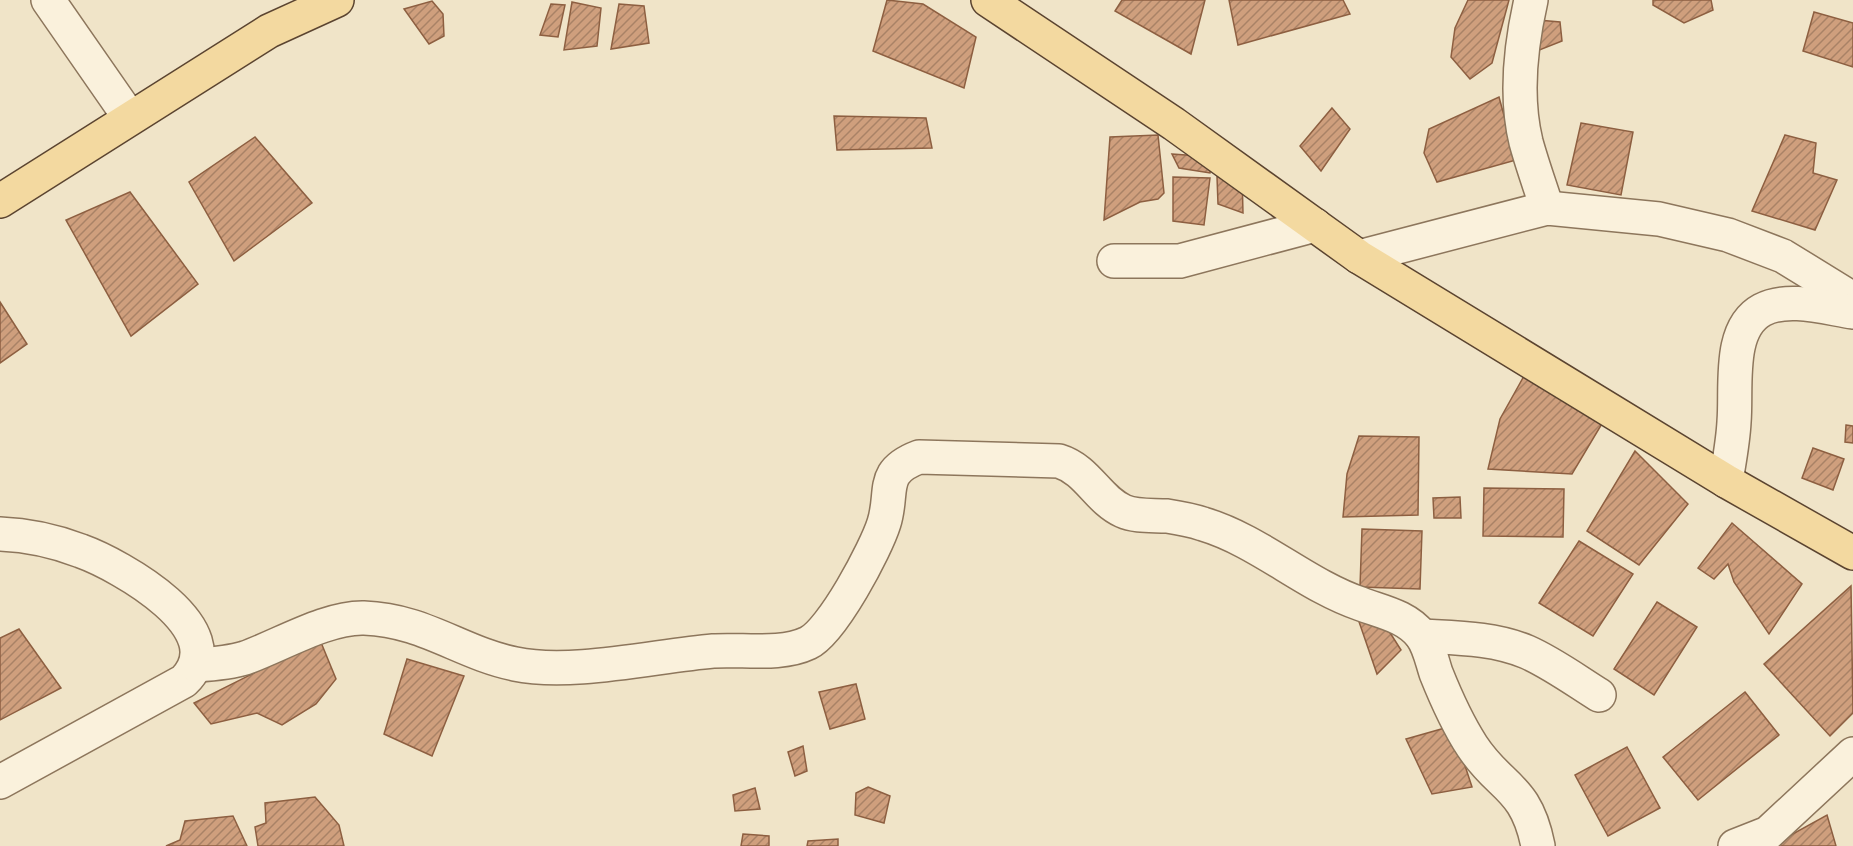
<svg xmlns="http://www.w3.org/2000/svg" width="1853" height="846" font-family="'Crimson Pro',serif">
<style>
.building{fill:url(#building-hatch);stroke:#8d5f41;stroke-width:1.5}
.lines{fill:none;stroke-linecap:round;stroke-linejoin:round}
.minor-casing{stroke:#8d765c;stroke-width:36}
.major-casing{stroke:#5b4430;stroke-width:36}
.minor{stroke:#faf1dc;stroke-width:33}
.major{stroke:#f3d9a0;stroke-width:33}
</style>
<defs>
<pattern id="building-hatch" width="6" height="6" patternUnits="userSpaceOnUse" patternTransform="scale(1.5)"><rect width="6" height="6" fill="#cf9f7d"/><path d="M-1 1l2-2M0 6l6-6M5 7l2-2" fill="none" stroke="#a98266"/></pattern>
</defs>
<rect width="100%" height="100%" fill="#f0e4c8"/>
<g class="building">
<polygon points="887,0 923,4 976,37 964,88 873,51"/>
<polygon points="1122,0 1205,0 1191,54 1115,11"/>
<polygon points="1229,0 1343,0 1350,14 1238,45"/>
<polygon points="1468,0 1509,0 1492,63 1470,79 1451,57 1455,28"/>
<polygon points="1653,0 1711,0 1713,10 1684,23 1653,5"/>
<polygon points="432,1 443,14 444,36 429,44 404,9"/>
<polygon points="572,2 601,8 597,46 564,50"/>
<polygon points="551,4 565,5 558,37 540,35"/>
<polygon points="619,4 644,6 649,43 611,49"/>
<polygon points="1814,12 1853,23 1853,67 1803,51"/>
<polygon points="1538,20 1560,22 1562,41 1537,51"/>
<polygon points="1499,97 1516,160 1437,182 1424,153 1429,129"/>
<polygon points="1332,108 1350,129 1321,171 1300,146"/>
<polygon points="834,116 926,118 932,148 837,150"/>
<polygon points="1581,123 1633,132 1621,195 1567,185"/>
<polygon points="1158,135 1164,193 1158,199 1140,202 1104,220 1110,137"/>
<polygon points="1785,135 1816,143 1813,173 1837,180 1815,230 1752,211"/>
<polygon points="255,137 312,203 234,261 189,182"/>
<polygon points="1172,154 1213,157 1210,173 1179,168"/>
<polygon points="1242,173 1243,213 1218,204 1217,177"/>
<polygon points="1173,177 1210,178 1204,225 1173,221"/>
<polygon points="130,192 198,284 131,336 66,220"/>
<polygon points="0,302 27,344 0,363"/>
<polygon points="1524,376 1603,422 1572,474 1488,469 1500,419"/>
<polygon points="1846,425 1853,426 1853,443 1845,442"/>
<polygon points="1359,436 1419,437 1418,515 1343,517 1347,474"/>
<polygon points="1813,448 1844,459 1833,490 1802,478"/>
<polygon points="1635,451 1688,504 1639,565 1587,531"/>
<polygon points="1484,488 1564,489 1563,537 1483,536"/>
<polygon points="1460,497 1461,518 1434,518 1433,498"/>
<polygon points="1732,523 1802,584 1769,634 1734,582 1728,564 1714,579 1698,568"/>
<polygon points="1362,529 1422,531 1420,589 1360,587"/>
<polygon points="1579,541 1633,574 1593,636 1539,603"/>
<polygon points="1851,586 1853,713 1830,736 1764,664"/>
<polygon points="1657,602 1697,627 1654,695 1614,669"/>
<polygon points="1356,613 1380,617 1401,650 1377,674"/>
<polygon points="19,629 61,688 0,720 0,638"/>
<polygon points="320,640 336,679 316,704 282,725 257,713 211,724 194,703"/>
<polygon points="407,659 464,676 432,756 384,734"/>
<polygon points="856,684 865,719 830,729 819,692"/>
<polygon points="1745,692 1779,735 1698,800 1663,757"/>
<polygon points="1452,726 1472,787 1432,794 1406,739"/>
<polygon points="803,746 807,771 795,776 788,752"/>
<polygon points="1627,747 1660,808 1608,836 1575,775"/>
<polygon points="868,787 890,796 884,823 855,815 856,793"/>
<polygon points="755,788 760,809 735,811 733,795"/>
<polygon points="315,797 339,825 344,846 258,846 255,827 266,823 265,803"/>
<polygon points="1827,815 1836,846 1771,846"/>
<polygon points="233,816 247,846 166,846 180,840 185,821"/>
<polygon points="743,834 769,836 769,846 741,846"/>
<polygon points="838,839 838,846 807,846 808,841"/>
</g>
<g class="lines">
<g class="minor-casing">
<g id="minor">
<polyline points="48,0 130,118"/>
<path d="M1531 0C1521 44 1515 97 1526 142 1532 164 1540 186 1547 208"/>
<polyline points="1359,257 1547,208 1659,219 1728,235 1783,256 1853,299"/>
<polyline points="1114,261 1180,261 1315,225"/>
<path d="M1726 481C1729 462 1733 442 1734 422 1737 388 1727 329 1762 310 1788 296 1826 308 1853 312"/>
<path d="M0 534C27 535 55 541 81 551 120 565 236 630 184 681L0 782"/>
<path d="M1422 636C1456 638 1494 638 1527 652 1552 663 1575 680 1599 695"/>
<path d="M196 665C212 664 229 663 245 658 281 645 327 617 364 618 424 620 461 653 515 664 571 676 655 656 713 651 743 649 781 656 808 643 832 632 876 549 884 523 894 491 879 472 919 457L1059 461C1088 470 1097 499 1123 511 1136 517 1153 515 1167 516 1180 518 1191 520 1203 524 1260 541 1305 585 1361 604 1382 612 1406 616 1421 635 1429 645 1432 661 1436 673 1446 698 1457 723 1472 746 1500 789 1526 785 1538 846"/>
<polyline points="1735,846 1768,833 1853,754"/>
</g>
</g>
<g class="major-casing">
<g id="major">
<polyline points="988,0 1174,124 1359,257 1726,481 1853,553"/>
<polyline points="0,201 269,31 337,0"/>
</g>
</g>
<use href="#minor" class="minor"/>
<use href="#major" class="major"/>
</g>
</svg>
